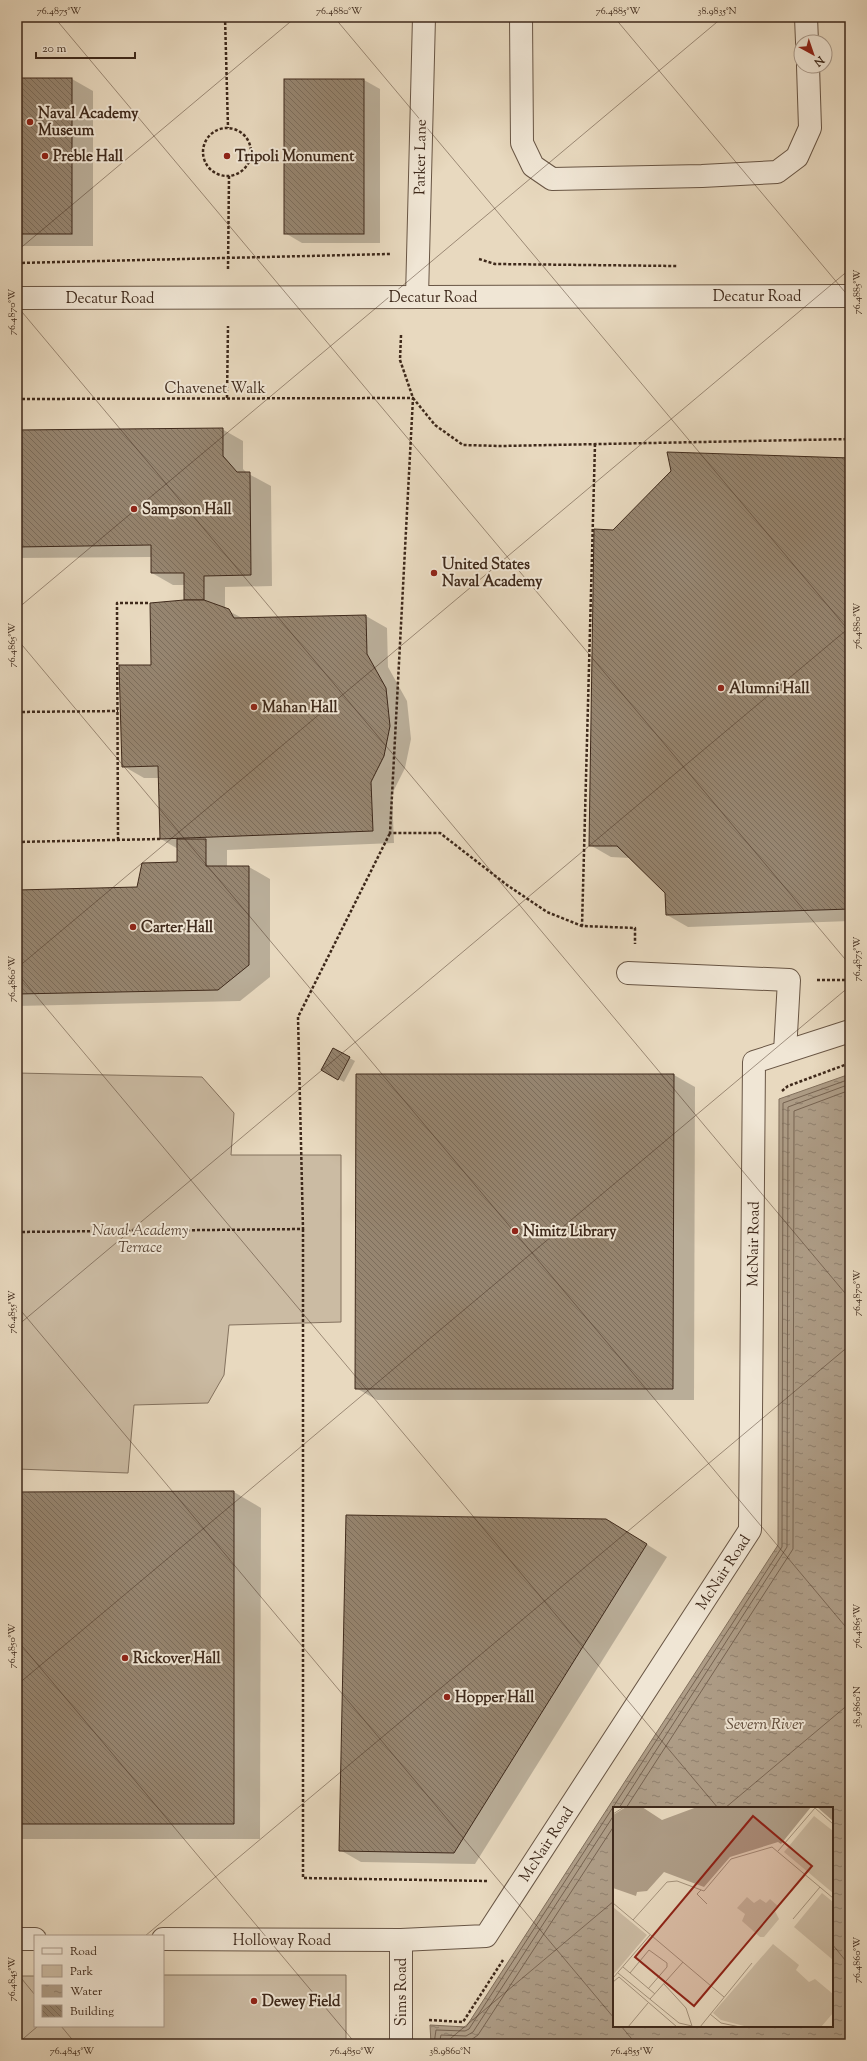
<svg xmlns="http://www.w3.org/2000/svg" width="867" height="2061" font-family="'Sorts Mill Goudy',serif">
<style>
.park{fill:#cbbba3;stroke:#84725f}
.water{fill:url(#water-ripples);stroke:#816f5c;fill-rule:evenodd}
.shadow{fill:#0003}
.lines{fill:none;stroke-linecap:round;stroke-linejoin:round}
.shore{stroke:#766351;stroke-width:1}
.building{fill:url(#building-back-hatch);stroke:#3e291b}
.minor-casing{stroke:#685544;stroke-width:24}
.path{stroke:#3e291b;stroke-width:2.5;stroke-dasharray:3 2;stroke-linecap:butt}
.minor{stroke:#f0e6d5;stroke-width:22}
.ticks{fill:none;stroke:#3e291b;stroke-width:1;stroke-opacity:0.45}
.poi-dot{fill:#8f2418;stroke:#f0e6d5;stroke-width:1.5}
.labels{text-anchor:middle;stroke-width:4;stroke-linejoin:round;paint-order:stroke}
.poi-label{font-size:15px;font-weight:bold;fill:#3e291b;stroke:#f0e6d5;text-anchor:start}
.street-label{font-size:15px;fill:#3e291b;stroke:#f0e6d5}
.park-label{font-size:15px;font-style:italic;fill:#5a4636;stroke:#f0e6d5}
.water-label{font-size:16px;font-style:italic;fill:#604c3b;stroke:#f0e6d5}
.inset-road{fill:none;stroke:#a4937d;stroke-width:1}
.view{fill:#8f2418;fill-opacity:0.15;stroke:#8f2418;stroke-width:2}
.inset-edge{fill:none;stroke:#3e291b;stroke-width:2}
.neatline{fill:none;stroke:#3e291b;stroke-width:1.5}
.ticks-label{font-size:10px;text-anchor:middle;fill:#3e291b}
</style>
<defs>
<pattern id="water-ripples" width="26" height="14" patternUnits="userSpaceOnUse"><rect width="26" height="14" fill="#ae9d87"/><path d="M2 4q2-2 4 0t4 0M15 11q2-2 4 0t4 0" fill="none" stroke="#8f806e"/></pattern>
<pattern id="building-back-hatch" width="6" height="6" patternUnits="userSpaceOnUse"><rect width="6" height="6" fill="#968570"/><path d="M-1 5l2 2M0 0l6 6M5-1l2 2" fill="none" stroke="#7c6d5b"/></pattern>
</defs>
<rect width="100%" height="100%" fill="#e8d9bf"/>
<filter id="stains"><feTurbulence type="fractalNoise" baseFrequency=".005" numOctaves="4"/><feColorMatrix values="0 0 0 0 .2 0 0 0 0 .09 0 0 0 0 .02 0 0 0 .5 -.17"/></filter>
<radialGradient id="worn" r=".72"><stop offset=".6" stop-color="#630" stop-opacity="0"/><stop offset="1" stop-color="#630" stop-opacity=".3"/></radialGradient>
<g class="park">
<polygon points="17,1073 202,1077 234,1113 231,1155 341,1155 341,1322 229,1325 224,1375 208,1403 134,1405 128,1473 17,1469"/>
<polygon points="163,1975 346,1975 346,2044 17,2044 17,1976 35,1976 35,2026 163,2026"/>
</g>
<path class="water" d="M850 1074V2044H431L430 2025 466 2027 778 1545 779 1099ZM614 1808H832V2026H614Z"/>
<g class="shadow">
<polygon points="17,79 72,79 93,91 93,246 17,246"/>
<polygon points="364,80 380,89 380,243 302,243 285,233"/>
<polygon points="222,429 243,441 243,469 247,473 271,486 272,586 225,587 225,609 244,619 366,616 387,628 388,667 407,701 411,739 405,768 392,794 394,843 227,850 227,867 249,867 270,879 270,977 240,1001 17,1006 17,891 138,888 178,863 178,849 161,839 159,778 144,778 123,766 152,666 185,601 185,585 173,585 152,573 152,557 17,558 17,431"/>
<polygon points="850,459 850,921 688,927 667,915 666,892 630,858 611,857 590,845 614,531"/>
<polygon points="334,1050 355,1061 344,1082 322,1070"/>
<polygon points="357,1075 674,1075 695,1087 694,1400 377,1400 356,1388"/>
<polygon points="234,1492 261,1508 260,1839 17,1839 17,1493"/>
<polygon points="627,1532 667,1557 475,1864 361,1862 340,1850"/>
</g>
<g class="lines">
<g class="shore">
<polyline points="619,1808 787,1547 788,1107 850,1084"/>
<polyline points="626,1808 793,1549 794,1111 850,1090"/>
<polyline points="434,2044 436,2030 465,2031 469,2029 782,1547 783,1103 850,1079"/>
<polyline points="439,2044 441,2035 466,2036 473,2032 614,1815"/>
<polyline points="445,2044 447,2041 468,2042 478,2035 614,1826"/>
</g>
</g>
<g class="building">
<rect x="17" y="78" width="55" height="156"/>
<rect x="284" y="79" width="80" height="155"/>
<polygon points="223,428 223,456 237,472 250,472 251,575 204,576 204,600 184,600 184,573 151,573 151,545 17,547 17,430"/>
<polygon points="667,452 850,458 850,909 666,915 665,893 617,846 589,846 594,529 613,530 671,471"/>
<polygon points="184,600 204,600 229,609 234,618 366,615 367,654 386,688 390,726 384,756 371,782 373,831 160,839 158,766 122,767 119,665 151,665 150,603"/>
<polygon points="177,839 206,839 206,866 249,866 249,965 218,990 17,994 17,890 137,887 142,863 177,862"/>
<polygon points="333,1048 350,1057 338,1080 321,1070"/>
<polygon points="356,1074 674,1074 673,1389 355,1389"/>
<polygon points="234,1491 234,1824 17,1824 17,1492"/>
<polygon points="346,1515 606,1519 647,1544 454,1853 339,1851"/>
</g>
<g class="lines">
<g class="minor-casing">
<g id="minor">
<polyline points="521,17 522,143 533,166 552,179 702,176 777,172 797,157 810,128 808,66"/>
<polyline points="806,17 807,42"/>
<polyline points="417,297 424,17"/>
<polyline points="17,298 850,296"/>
<polyline points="628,973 789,980 785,1052"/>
<polyline points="17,1939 35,1939"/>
<polyline points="163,1939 401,1940 486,1936 750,1530 754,1062 850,1031"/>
<polyline points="401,2044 401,1940"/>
</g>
</g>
<g class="path">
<polyline points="225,17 228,128"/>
<polyline points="17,19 395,18"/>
<circle cx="227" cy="152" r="24"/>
<polyline points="479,259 495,264 677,266"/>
<polyline points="17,263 390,254"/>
<polyline points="228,269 229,176"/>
<polyline points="401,335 400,360 413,398 435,425 463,445 501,446 850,439"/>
<polyline points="227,398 228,326"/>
<polyline points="17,399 413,398 390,833 440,833 507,885 547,912 582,926"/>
<polyline points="595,444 582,926 635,928 635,944"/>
<polyline points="17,712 118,711"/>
<polyline points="118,840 117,603 150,603"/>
<polyline points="17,842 160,839"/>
<polyline points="817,980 850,980"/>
<polyline points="782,1091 788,1086 850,1063"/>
<polyline points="303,1229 303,1878 487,1881"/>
<polyline points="17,1232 303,1229 298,1017 390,833"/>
<polyline points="429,2020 463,2022 503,1960"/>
</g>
<use href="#minor" class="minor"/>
</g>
<path class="ticks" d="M54 17 850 965M334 17 850 632M614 17 850 298M17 251 296 17M17 306 850 1299M17 609 723 17M17 639 850 1632M17 968 850 269M17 973 718 1808M17 1306 614 2018M17 1326 850 627M17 1640 356 2044M17 1685 850 986M725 1808 850 1703M145 1936 850 1345M832 1944 850 1966M17 1973 35 1995M61 2026 76 2044M621 2026 636 2044M17 2044 38 2026M444 2044 614 1901"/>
<g class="poi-dot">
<circle cx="30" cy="122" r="4"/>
<circle cx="45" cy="156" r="4"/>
<circle cx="227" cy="156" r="4"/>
<circle cx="134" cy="509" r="4"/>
<circle cx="434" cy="573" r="4"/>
<circle cx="721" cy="688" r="4"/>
<circle cx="254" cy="707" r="4"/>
<circle cx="133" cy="927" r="4"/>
<circle cx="515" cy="1231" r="4"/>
<circle cx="125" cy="1658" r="4"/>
<circle cx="447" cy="1697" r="4"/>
<circle cx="254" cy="2001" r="4"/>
</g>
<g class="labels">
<g class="poi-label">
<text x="38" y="118">Naval Academy<tspan x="38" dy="17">Museum</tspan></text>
<text x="53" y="161">Preble Hall</text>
<text x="235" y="161">Tripoli Monument</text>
<text x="142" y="514">Sampson Hall</text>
<text x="442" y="569">United States<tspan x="442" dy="17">Naval Academy</tspan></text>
<text x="729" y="693">Alumni Hall</text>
<text x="262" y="712">Mahan Hall</text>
<text x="141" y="932">Carter Hall</text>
<text x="523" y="1236">Nimitz Library</text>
<text x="133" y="1663">Rickover Hall</text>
<text x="455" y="1702">Hopper Hall</text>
<text x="262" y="2006">Dewey Field</text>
</g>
<g class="street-label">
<text transform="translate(420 157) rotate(-89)" y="5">Parker Lane</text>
<text x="757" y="301">Decatur Road</text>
<text x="433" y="302">Decatur Road</text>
<text x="110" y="303">Decatur Road</text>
<text x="215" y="393">Chavenet Walk</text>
<text transform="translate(753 1244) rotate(-89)" y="5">McNair Road</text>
<text transform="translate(723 1572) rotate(-57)" y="5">McNair Road</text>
<text transform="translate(546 1844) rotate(-57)" y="5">McNair Road</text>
<text x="282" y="1945">Holloway Road</text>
<text transform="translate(401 1992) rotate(-90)" y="5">Sims Road</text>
</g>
<g class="park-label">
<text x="140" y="1235">Naval Academy<tspan x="140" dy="17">Terrace</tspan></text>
</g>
<g class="water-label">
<text x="765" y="1729">Severn River</text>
</g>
</g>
<g transform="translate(613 1807)">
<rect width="220" height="220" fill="#e8d9bf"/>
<path d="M201 9 220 24V86L171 45ZM209 86 220 95V153L181 120ZM134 90 141 96 147 92 153 96 157 92 166 100 162 104 166 112 151 130H147L129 114 132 107 124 101ZM0 100 34 128 0 168ZM160 137 186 158 183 163 196 175 202 172 220 187V206L208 220H135L108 213 100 206Z" fill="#cbbba3"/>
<path d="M13 0H29L49 13 84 0H198L168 37 165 35 117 50 91 80 51 65 34 84 24 85 23 89 0 81V8ZM204 0H220V14Z" fill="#ae9d87"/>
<path class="inset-road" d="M0 7 11 0M165 44 202 1 220 17M88 83 84 87 94 97M0 96 111 190M180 112 207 80M20 113 54 75 64 74 91 84 118 52 159 40 220 91M10 160 42 187M5 166 66 216 79 219M17 166 36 143 54 156V160L35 182M0 171 37 128M0 175 6 170 64 220M51 177 73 201 79 219M37 192 70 155M97 207 108 216 127 220M15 220 35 196M87 220 139 156"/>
<path class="view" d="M140 9 199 59 81 199 22 150Z"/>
<rect width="220" height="220" class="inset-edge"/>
</g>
<rect width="867" height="2061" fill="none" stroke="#e8d9bf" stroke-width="44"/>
<rect x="34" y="1935" width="130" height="92" fill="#f0e6d5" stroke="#a99a8b"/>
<rect x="42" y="1948" width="20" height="6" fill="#f0e6d5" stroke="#a99a8b"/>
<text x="70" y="1955" font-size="12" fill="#3e291b">Road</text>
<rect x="42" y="1965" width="20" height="12" fill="#cbbba3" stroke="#a99a8b"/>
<text x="70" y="1975" font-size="12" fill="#3e291b">Park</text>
<rect x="42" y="1985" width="20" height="12" fill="url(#water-ripples)" stroke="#a99a8b"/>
<text x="70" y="1995" font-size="12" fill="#3e291b">Water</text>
<rect x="42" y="2005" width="20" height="12" fill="url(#building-back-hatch)" stroke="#a99a8b"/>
<text x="70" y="2015" font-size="12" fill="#3e291b">Building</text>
<g transform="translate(813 54) rotate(140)"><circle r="19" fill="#f0e6d5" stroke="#a99a8b"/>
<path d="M0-3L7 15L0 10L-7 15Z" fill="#8f2418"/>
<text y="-6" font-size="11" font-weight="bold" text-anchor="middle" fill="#3e291b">N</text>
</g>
<path d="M36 52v6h99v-6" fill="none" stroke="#3e291b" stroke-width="2"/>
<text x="42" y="52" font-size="12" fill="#3e291b" stroke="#f0e6d5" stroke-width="3" paint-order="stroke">20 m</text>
<rect x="22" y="22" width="823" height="2017" class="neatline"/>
<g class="ticks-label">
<text x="59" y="14">76.4875°W</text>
<text x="339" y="14">76.4880°W</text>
<text x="618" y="14">76.4885°W</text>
<text x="717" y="14">38.9835°N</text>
<text transform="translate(856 292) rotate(-90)" y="4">76.4885°W</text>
<text transform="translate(11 312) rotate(-90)" y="4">76.4870°W</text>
<text transform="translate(856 626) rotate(-90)" y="4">76.4880°W</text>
<text transform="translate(11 645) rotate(-90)" y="4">76.4865°W</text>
<text transform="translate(856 959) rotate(-90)" y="4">76.4875°W</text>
<text transform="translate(11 979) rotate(-90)" y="4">76.4860°W</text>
<text transform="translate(856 1293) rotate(-90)" y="4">76.4870°W</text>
<text transform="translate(11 1312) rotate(-90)" y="4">76.4855°W</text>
<text transform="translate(856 1626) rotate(-90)" y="4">76.4865°W</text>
<text transform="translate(11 1646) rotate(-90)" y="4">76.4850°W</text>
<text transform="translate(856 1707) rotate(-90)" y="4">38.9860°N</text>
<text transform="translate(856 1960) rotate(-90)" y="4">76.4860°W</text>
<text transform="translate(11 1979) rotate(-90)" y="4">76.4845°W</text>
<text x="72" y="2054">76.4845°W</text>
<text x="352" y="2054">76.4850°W</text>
<text x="450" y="2054">38.9860°N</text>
<text x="632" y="2054">76.4855°W</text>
</g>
<rect width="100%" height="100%" filter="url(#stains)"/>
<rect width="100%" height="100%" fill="url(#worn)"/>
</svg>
